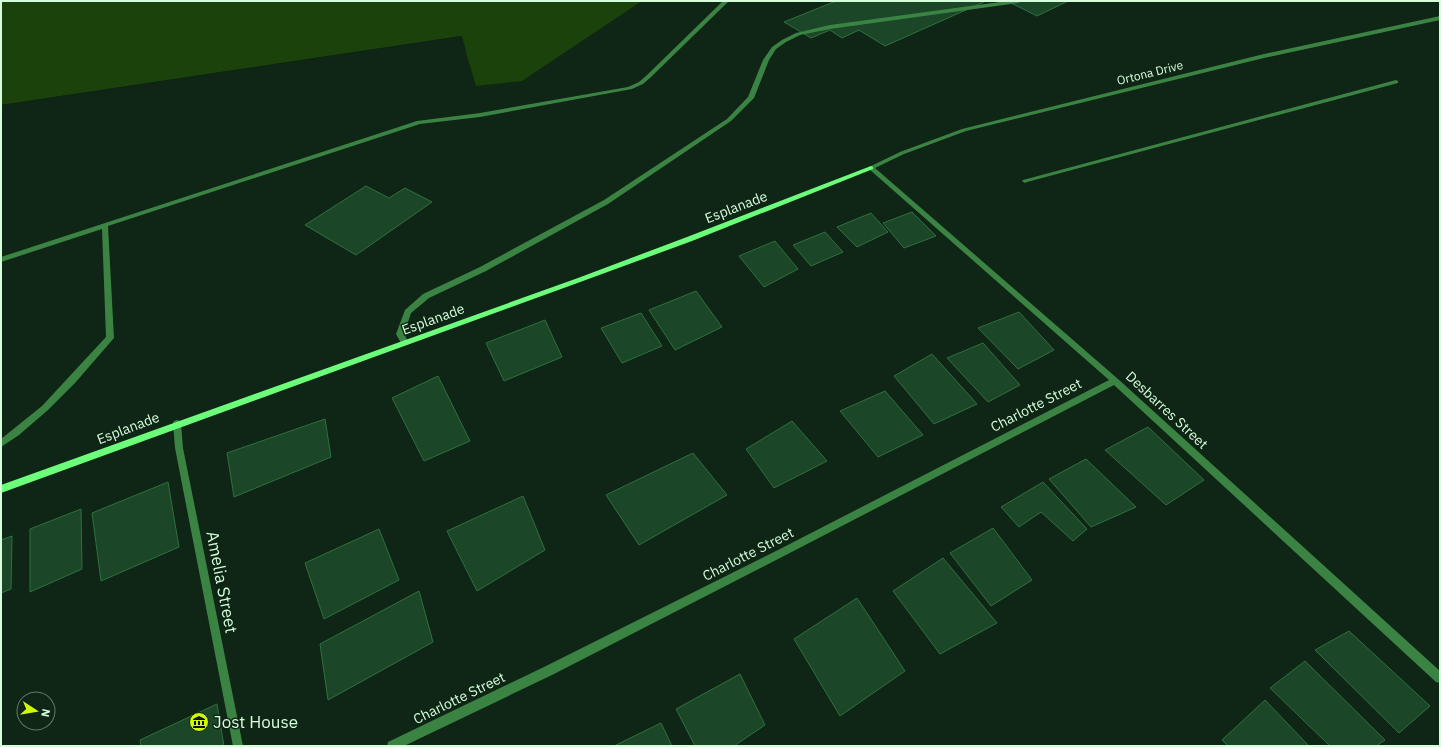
<svg xmlns="http://www.w3.org/2000/svg" width="1441" height="747" font-family="'IBM Plex Sans',sans-serif">
<style>
.water{fill:#1b420b}
.pier{fill:#0f2515}
.building{fill:#1b4627;stroke:#2e7140}
.lines{fill:none;stroke-linecap:round;stroke-linejoin:round}
.lane{fill:#3b8343;fill-rule:evenodd}
.street{fill:#3b8343;fill-rule:evenodd}
.secondary{fill:#6cfd7b;fill-rule:evenodd}
.labels{text-anchor:middle;stroke-width:3;stroke-linejoin:round;paint-order:stroke}
.far-street-label{font-size:12px;fill:#d4fedc;stroke:#0f2515}
.street-label{font-size:14px;fill:#d4fedc;stroke:#0f2515}
.near-street-label{font-size:17px;fill:#d4fedc;stroke:#0f2515}
.near-poi-label{font-size:17px;fill:#d4fedc;stroke:#0f2515;text-anchor:start}
</style>
<rect width="100%" height="100%" fill="#0f2515"/>
<polygon class="water" points="1,1 642,1 522,81 476,86 461,36 1,105"/>
<polygon class="pier" points="462,36 466,51 464,51 460,38 1,107 1,105"/>
<g class="building">
<polygon points="836,1 986,1 885,46 859,30 842,38 830,30 811,38 784,22"/>
<polygon points="1007,1 1068,1 1037,16"/>
<polygon points="366,186 389,198 405,188 432,202 356,255 305,225"/>
<polygon points="912,212 936,236 904,248 883,223"/>
<polygon points="871,213 888,232 857,247 837,227"/>
<polygon points="825,232 843,252 811,266 793,245"/>
<polygon points="775,241 798,269 764,287 739,256"/>
<polygon points="696,291 722,327 675,350 649,310"/>
<polygon points="1019,312 1054,350 1018,369 978,328"/>
<polygon points="641,313 662,346 622,363 601,328"/>
<polygon points="545,320 562,357 504,381 486,343"/>
<polygon points="983,343 1020,385 988,402 947,358"/>
<polygon points="932,354 977,404 934,424 894,376"/>
<polygon points="438,376 470,441 424,461 392,398"/>
<polygon points="885,391 923,435 878,457 840,411"/>
<polygon points="325,419 331,457 234,497 227,453"/>
<polygon points="792,421 827,461 774,488 746,449"/>
<polygon points="1148,427 1204,480 1166,505 1105,450"/>
<polygon points="693,453 727,495 639,545 606,495"/>
<polygon points="1086,459 1136,507 1091,527 1049,479"/>
<polygon points="168,482 179,547 101,581 92,513"/>
<polygon points="1043,482 1087,529 1073,541 1041,512 1019,527 1001,507"/>
<polygon points="523,496 545,550 477,591 447,531"/>
<polygon points="81,509 82,569 30,592 30,529"/>
<polygon points="993,528 1032,580 991,606 950,553"/>
<polygon points="379,529 399,580 324,619 305,563"/>
<polygon points="12,536 11,589 1,593 1,540"/>
<polygon points="943,558 997,623 940,654 893,591"/>
<polygon points="419,591 433,642 328,700 320,644"/>
<polygon points="857,598 905,671 840,716 794,639"/>
<polygon points="1349,631 1430,706 1399,733 1315,650"/>
<polygon points="1305,661 1385,740 1376,746 1330,746 1270,688"/>
<polygon points="740,674 765,725 734,746 695,746 676,709"/>
<polygon points="1265,700 1309,746 1228,746 1222,740"/>
<polygon points="217,704 224,746 141,746 140,740"/>
<polygon points="661,723 672,746 614,746"/>
</g>
<g class="lines">
<g class="lane">
<polygon points="723,1 729,1 651,77 643,84 632,89 480,117 420,124 108,226 114,338 75,383 48,410 19,435 1,447 1,439 42,406 106,337 102,229 1,262 1,257 417,121 480,113 628,87 639,82 647,75"/>
<polygon points="1007,1 1021,1 1018,3 830,29 800,35 786,42 776,49 769,60 754,98 731,121 608,204 486,271 429,298 411,313 404,334 409,343 408,345 402,345 396,334 405,310 423,294 480,267 604,200 727,119 748,97 763,60 772,47 782,40 796,33 830,25"/>
<polygon points="1396,80 1398,81 1398,83 1027,182 1025,183 1022,181 1023,180"/>
</g>
<g class="street">
<polygon points="1440,16 1440,20 1264,58 966,131 904,154 875,168 1118,379 1440,671 1440,683 1436,682 1114,385 784,556 552,675 404,746 387,746 388,742 544,667 778,550 1109,380 869,169 869,167 900,152 962,129 1264,54"/>
<polygon points="177,420 180,421 181,423 183,448 243,746 233,746 175,448 173,423 174,421"/>
</g>
<polygon class="secondary" points="871,166 873,167 873,169 692,241 583,281 1,493 1,485 578,278 687,237"/>
</g>
<defs>
<g id="museum-disc" transform="scale(1)"><circle r="9.5" fill="#cefa04" stroke="#0f2515"/><path d="M0-6L6-3V-2H-6V-3ZM-5-1h2V3h-2ZM-1-1h2V3h-2ZM3-1h2V3H3ZM-6 4H6V6H-6Z" fill="#111"/></g>
</defs>
<g fill-rule="evenodd">
<use href="#museum-disc" x="199" y="722"/>
</g>
<g class="labels">
<g class="far-street-label">
<text transform="translate(1150 73) rotate(-14)" y="4">Ortona Drive</text>
</g>
<g class="street-label">
<text transform="translate(736 207) rotate(-21)" y="5">Esplanade</text>
<text transform="translate(433 319) rotate(-20)" y="5">Esplanade</text>
<text transform="translate(1036 405) rotate(-27)" y="5">Charlotte Street</text>
<text transform="translate(1167 410) rotate(43)" y="5">Desbarres Street</text>
<text transform="translate(128 428) rotate(-21)" y="5">Esplanade</text>
<text transform="translate(748 554) rotate(-27)" y="5">Charlotte Street</text>
<text transform="translate(459 698) rotate(-26)" y="5">Charlotte Street</text>
</g>
<g class="near-street-label">
<text transform="translate(222 582) rotate(79)" y="6">Amelia Street</text>
</g>
<g class="near-poi-label">
<text x="213" y="728">Jost House</text>
</g>
</g>
<rect width="1441" height="747" fill="none" stroke="#d4fedc" stroke-width="4"/>
<g transform="translate(36 711) rotate(102)"><circle r="19" fill="#0f2515" stroke="#5e7c65"/>
<path d="M0-3L7 15L0 10L-7 15Z" fill="#cefa04"/>
<text y="-6" font-size="11" font-weight="bold" text-anchor="middle" fill="#d4fedc">N</text>
</g>
</svg>
